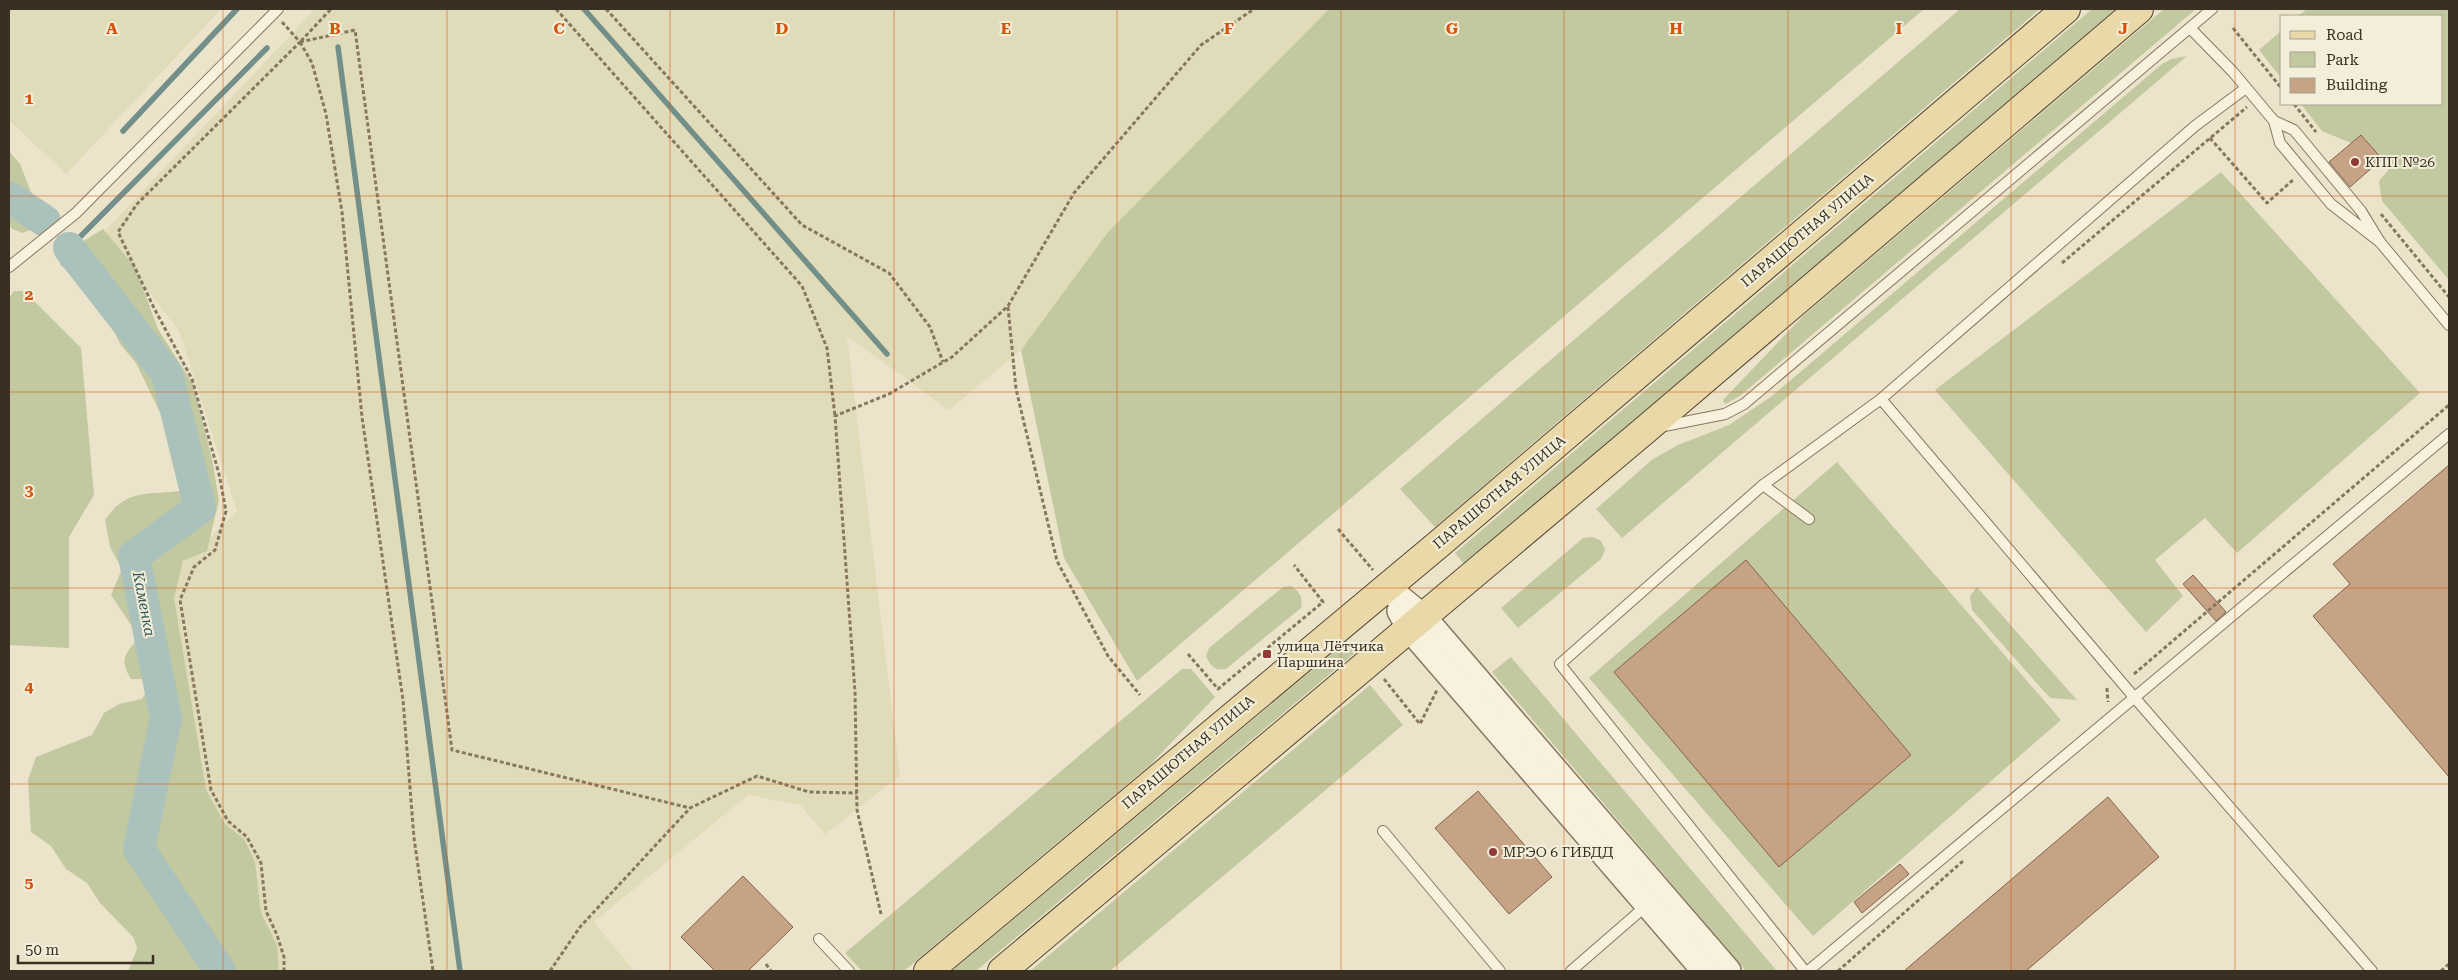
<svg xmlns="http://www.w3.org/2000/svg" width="2458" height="980" font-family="'Roboto Serif',serif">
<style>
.farmland{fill:#e0dcb9}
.green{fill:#c2c9a0}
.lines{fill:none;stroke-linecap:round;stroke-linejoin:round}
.stream{stroke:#728f89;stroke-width:5.5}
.river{stroke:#abc1bb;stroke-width:32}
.building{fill:#c6a385;stroke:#846349}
.service-casing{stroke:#877761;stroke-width:12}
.tertiary-casing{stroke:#877761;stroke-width:28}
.primary-casing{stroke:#564634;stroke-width:30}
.path{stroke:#877761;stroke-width:3;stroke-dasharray:4 2.5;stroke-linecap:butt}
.service{stroke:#f7f1de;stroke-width:10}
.tertiary{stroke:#f7f1de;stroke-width:25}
.primary{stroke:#ead9a8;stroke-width:28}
.grid{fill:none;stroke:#d6550e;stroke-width:1;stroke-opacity:0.55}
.poi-dot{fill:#913a36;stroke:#f3eeda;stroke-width:2}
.labels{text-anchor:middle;stroke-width:4;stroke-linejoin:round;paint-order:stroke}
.poi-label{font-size:14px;fill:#392f23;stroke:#f3eeda;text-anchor:start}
.street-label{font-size:14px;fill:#392f23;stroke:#f3eeda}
.water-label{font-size:15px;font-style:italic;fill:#335757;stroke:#f3eeda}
.grid-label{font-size:16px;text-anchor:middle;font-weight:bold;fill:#d6550e;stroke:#f3eeda;stroke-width:4;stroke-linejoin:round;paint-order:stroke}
</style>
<rect width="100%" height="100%" fill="#ebe4cb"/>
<g class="farmland">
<polygon points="9,9 221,9 66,174 9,120"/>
<polygon points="315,9 1329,9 1108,232 1021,350 949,410 847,336 900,776 825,834 800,805 748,795 594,922 634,971 281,971 247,942 184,770 170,576 237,511 179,331 103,233"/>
</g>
<g class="green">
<polygon points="1329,9 1924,9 1137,681 1064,558 1021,350 1108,232"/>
<polygon points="1960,9 2040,9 1435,527 1400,489"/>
<polygon points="2092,9 2116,9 1465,565 1455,553"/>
<polygon points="2164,9 2196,9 1740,396 1725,404 1723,400 1803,316"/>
<polygon points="2307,9 2449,9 2449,280 2382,201 2379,181 2389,169 2361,135 2351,143 2322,131 2301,104 2442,104 2442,16 2298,16"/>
<polygon points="2282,30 2282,79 2259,50"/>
<polygon points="2187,56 1622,538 1596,509 1653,459 1678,445 1729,425 1772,396 2162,64 2171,59"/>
<polygon points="9,151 20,164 40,215 35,228 23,233 12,229 9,224"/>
<polygon points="2221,172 2420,393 2237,553 2205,518 2155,560 2183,596 2146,632 1935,390"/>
<path d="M103 229 135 267 158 329 193 384 212 459 219 500 207 551 183 561 174 598 206 790 225 824 244 839 255 862 261 913 277 945 279 971H128L137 949 134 938 100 903 87 883 66 869 51 846 31 832 28 780 36 757 92 735 104 713 119 704 142 699 148 689 143 679H131C118 658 126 654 139 637L111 595 122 569 110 547 105 520C126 489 146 495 180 491L184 480 170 433 136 363 120 344 103 308 80 280 60 265 63 254Z"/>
<polygon points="14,291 24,291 81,348 94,495 69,537 69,648 9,645 9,298"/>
<polygon points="1837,462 2061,720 1813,936 1589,678"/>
<polygon points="1593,537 1601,541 1605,550 1601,559 1518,628 1501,608 1583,538"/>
<path d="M1291 586C1300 592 1303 597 1301 608L1226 669C1215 671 1211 667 1206 656L1209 648 1283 587Z"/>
<polygon points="1977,587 2077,700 2050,698 1972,610 1970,596"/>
<polygon points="1347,641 1356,652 976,971 952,971"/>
<polygon points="1511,657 1777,971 1746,971 1492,672"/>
<polygon points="1182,669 1191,669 1215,697 1150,765 904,971 862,971 845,953"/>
<polygon points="1370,685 1403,725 1110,971 1030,971"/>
</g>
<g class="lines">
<g class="stream">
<polyline points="584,9 887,354"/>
<polyline points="338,47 460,971"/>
<polyline points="123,131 237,9"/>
<polyline points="69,248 267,48"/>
</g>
<g class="river">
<polyline points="9,197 45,221"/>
<polyline points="69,248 167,374 200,508 134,556 166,718 139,849 220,971"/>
</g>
</g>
<g class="building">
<polygon points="2361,135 2382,159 2350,187 2329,162"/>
<polygon points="2449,465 2449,777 2313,616 2350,584 2333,564"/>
<polygon points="1746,560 1911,755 1779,867 1614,672"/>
<polygon points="2193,575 2226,612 2216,621 2183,584"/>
<polygon points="1478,791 1552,877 1509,914 1435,828"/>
<polygon points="2108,797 2159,857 2026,971 1904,971"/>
<polygon points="1900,864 1909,874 1862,913 1854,902"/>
<polygon points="743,876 793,927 748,971 715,971 681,937"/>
</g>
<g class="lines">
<g class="service-casing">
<g id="service">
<polyline points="2190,28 2233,72 2274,121 2280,143 2331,204 2380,242"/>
<polyline points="2274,121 2294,130 2361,211 2380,242 2449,325"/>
<polyline points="9,267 76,213 278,9"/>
<polyline points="1881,399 2134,697 2372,971"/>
<polyline points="1659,427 1725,414 1744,404 2212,9"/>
<polyline points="1763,485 1809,519"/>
<polyline points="1383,831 1500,971"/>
<polyline points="819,939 849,971"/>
<polyline points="1571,971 1647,905"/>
<polyline points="1805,971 1560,664 1763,485 1881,399 2195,126 2246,88"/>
<polyline points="1808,971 2449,434"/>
</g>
</g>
<g class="tertiary-casing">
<g id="tertiary">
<polyline points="1386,587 1423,617 1728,971"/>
<polyline points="1400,611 1410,629 1705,971"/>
</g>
</g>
<g class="primary-casing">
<g id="primary">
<polyline points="928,971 1440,543 2066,9"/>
<polyline points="1002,971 1645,430 2139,9"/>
</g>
</g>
<g class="path">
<polyline points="556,9 802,286 827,348 835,416"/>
<polyline points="606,9 802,225 889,273 930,327 943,362"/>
<polyline points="282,22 300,42 137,204 118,232 154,308 192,379 219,474 226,511 215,550 194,567 180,600 211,790 228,821 247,837 261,863 266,911 277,935 284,957 284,971"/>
<polyline points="2233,28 2282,89"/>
<polyline points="301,41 331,9"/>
<polyline points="300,42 355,30 452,750 690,808"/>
<polyline points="300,42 312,63 326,114 342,212 362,417 403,700 414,838 433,971"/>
<polyline points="2294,104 2316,132"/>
<polyline points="2210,138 2267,203 2294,179"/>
<polyline points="2381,214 2449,297"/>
<polyline points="2062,263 2247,107"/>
<polyline points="1008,307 1016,389 1057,561 1108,656 1140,695"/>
<polyline points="1338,529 1373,570"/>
<polyline points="1188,654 1218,689 1323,602 1294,565"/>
<polyline points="2134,674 2449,405"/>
<polyline points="1384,679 1420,724 1437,690"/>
<polyline points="2107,688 2108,702"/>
<polyline points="881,914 857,810 855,692 835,416 889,394 952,357 1008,306 1074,193 1201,45 1254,9"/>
<polyline points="766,964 771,971"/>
<polyline points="550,971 580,927 690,808 757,776 809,792 857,793"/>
<polyline points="1838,971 1963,861"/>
<polyline points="2441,971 2449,964"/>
</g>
<use href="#service" class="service"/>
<use href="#tertiary" class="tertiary"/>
<use href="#primary" class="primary"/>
</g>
<path class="grid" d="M223 9V971M447 9V971M670 9V971M894 9V971M1117 9V971M1341 9V971M1564 9V971M1788 9V971M2011 9V971M2235 9V971M9 196H2449M9 392H2449M9 588H2449M9 784H2449"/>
<g class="poi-dot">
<circle cx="2355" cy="162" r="5"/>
<rect x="1262" y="649" width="10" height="10" rx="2.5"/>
<circle cx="1493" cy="852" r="5"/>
</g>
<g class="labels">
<g class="poi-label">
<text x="2365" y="167">КПП №26</text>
<text x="1277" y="651">улица Лётчика<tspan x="1277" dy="16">Паршина</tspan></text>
<text x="1503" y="857">МРЭО 6 ГИБДД</text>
</g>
<g class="street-label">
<text transform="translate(1807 230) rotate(-40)" y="5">ПАРАШЮТНАЯ УЛИЦА</text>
<text transform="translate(1499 492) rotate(-40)" y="5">ПАРАШЮТНАЯ УЛИЦА</text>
<text transform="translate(1188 752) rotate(-40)" y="5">ПАРАШЮТНАЯ УЛИЦА</text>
</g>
<g class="water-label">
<text transform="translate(144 604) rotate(79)" y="5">Каменка</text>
</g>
</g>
<g class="grid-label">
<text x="112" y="34">A</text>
<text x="335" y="34">B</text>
<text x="559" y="34">C</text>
<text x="782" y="34">D</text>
<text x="1006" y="34">E</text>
<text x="1229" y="34">F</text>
<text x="1452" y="34">G</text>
<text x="1676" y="34">H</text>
<text x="1899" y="34">I</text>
<text x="2123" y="34">J</text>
<text x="29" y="104">1</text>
<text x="29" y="300">2</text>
<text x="29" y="496">3</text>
<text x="29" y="692">4</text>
<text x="29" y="888">5</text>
</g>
<rect width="2458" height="980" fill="none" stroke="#392f23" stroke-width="20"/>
<rect x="2280" y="15" width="162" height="90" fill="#f3eeda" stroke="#a9a291"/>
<rect x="2290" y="31" width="25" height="8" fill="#ead9a8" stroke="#a9a291"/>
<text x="2326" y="40" font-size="15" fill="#392f23">Road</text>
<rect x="2290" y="52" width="25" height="15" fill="#c2c9a0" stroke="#a9a291"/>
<text x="2326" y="65" font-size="15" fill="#392f23">Park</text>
<rect x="2290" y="78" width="25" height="15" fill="#c6a385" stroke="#a9a291"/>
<text x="2326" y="90" font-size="15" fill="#392f23">Building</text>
<path d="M18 955v8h135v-8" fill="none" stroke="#392f23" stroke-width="2.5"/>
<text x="25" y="955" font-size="15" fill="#392f23" stroke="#f3eeda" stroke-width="4" paint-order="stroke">50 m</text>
</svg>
